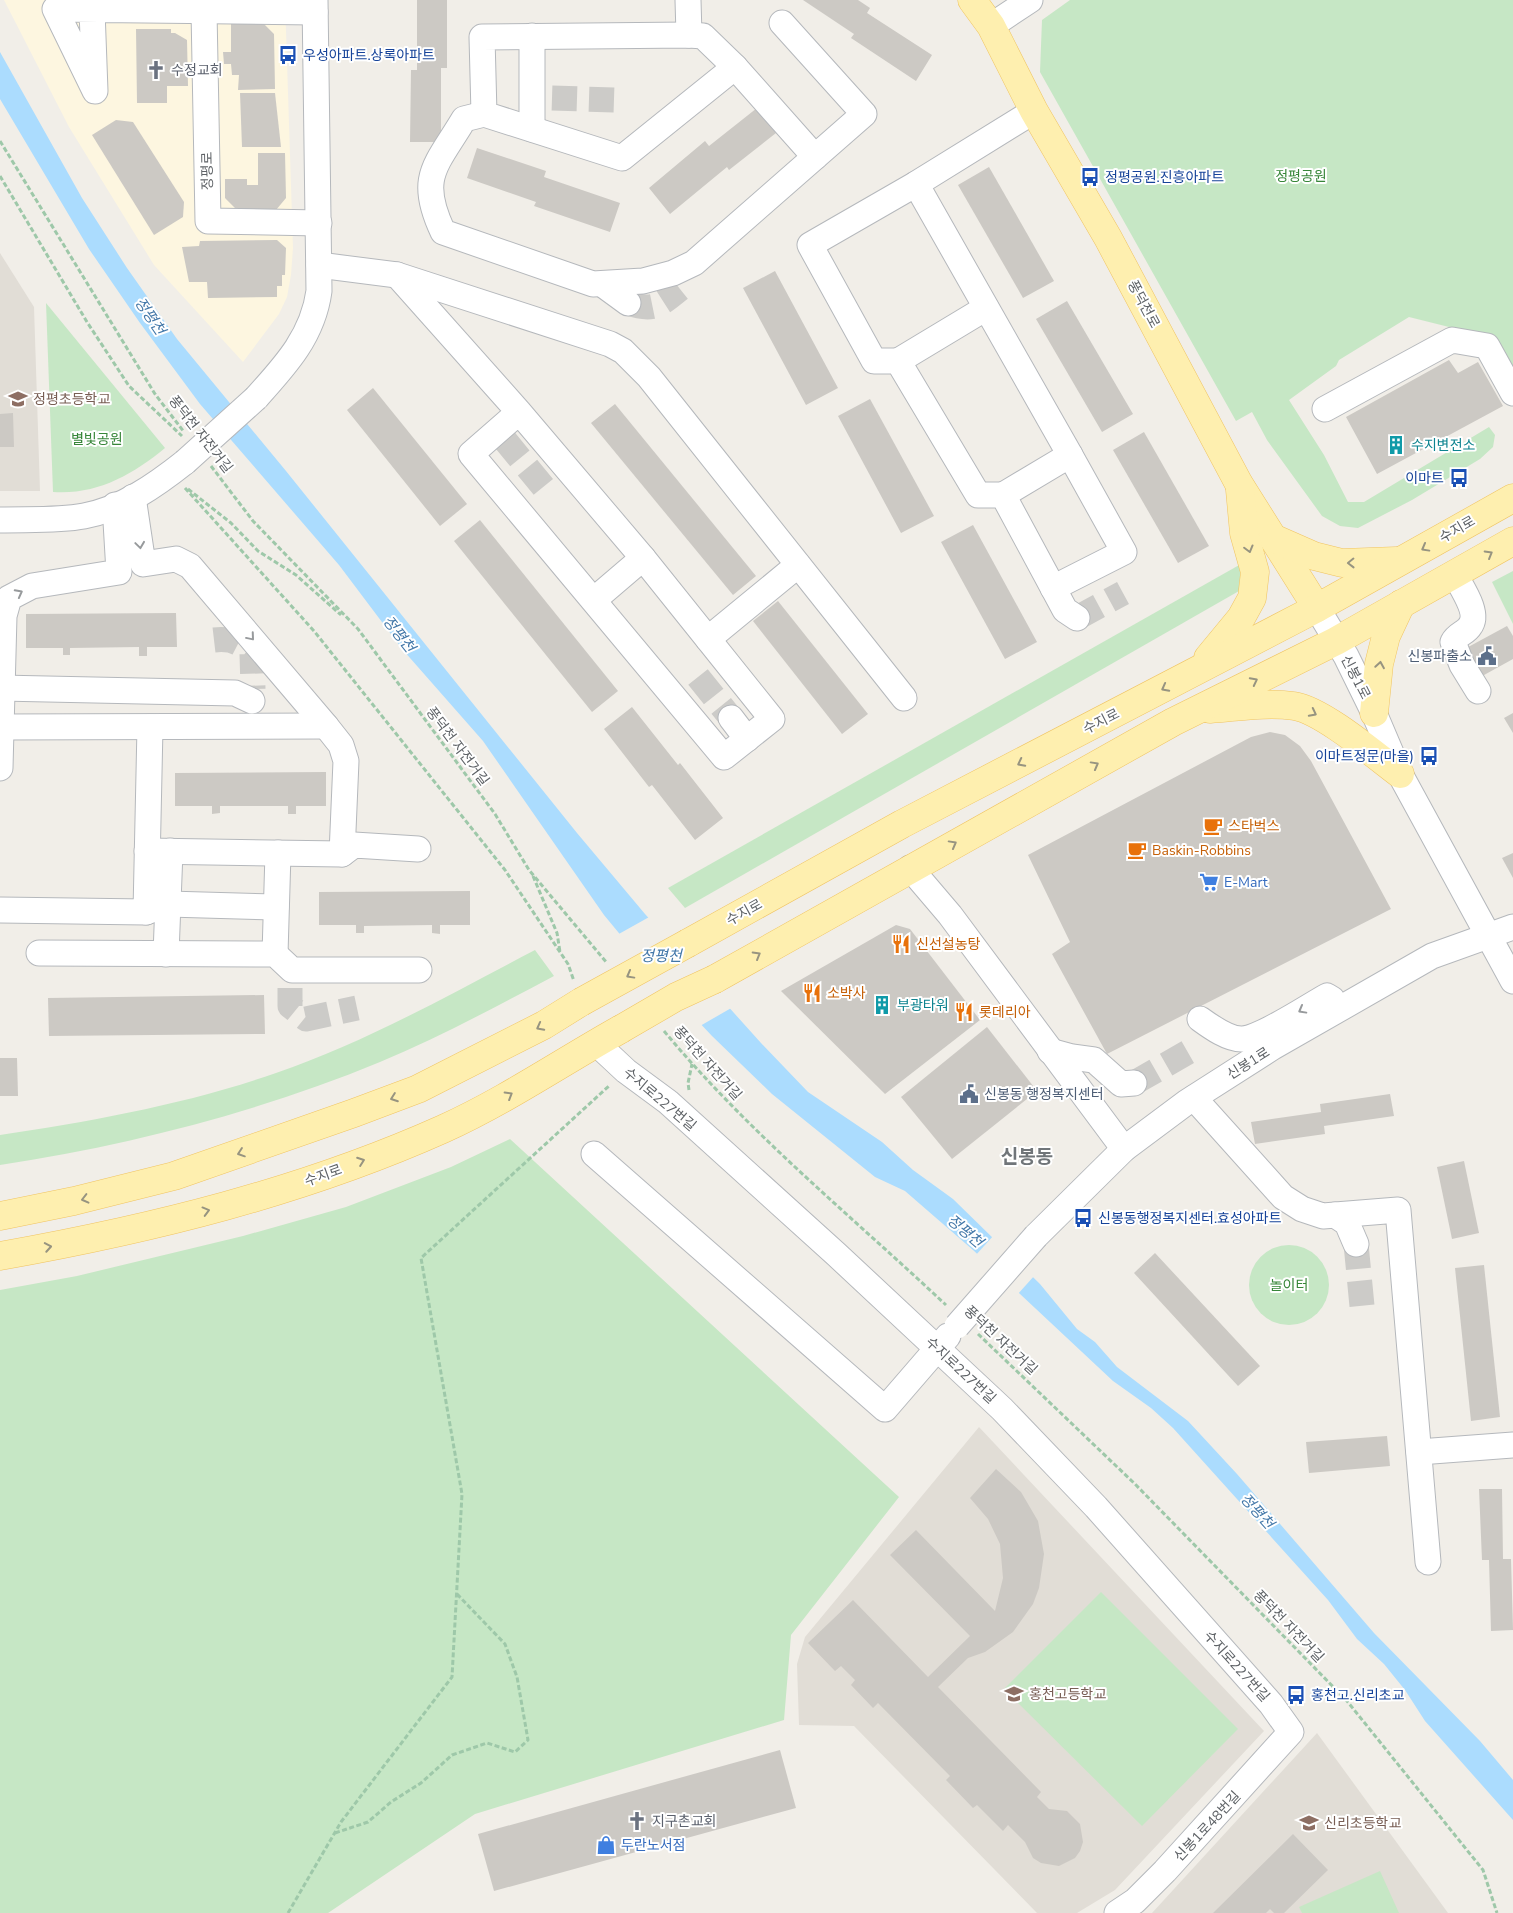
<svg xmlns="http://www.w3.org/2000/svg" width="1513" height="1913" font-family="'Nunito Sans','Noto Sans KR',sans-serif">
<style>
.commercial{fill:#fdf6e0}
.education{fill:#e1ddd6}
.green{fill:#c6e7c5}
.water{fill:#abdcfe}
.pier{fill:#f1eee8}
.building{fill:#ccc9c4}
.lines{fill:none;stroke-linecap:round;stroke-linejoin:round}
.minor-tunnel{stroke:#cccbc8;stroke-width:25;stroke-dasharray:25 12;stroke-linecap:butt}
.minor-casing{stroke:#b5b8bc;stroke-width:27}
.major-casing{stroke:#f0c462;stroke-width:29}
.path{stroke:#9ec8a9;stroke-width:3;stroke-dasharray:5 2.5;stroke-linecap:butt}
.minor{stroke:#fff;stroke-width:25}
.major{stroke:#feefaf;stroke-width:28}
.minor-bridge-casing{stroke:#b5b8bc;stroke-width:27;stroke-linecap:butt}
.major-bridge-casing{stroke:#f0c462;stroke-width:29;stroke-linecap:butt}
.minor-bridge{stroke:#fff;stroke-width:25}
.major-bridge{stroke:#feefaf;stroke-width:28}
.oneway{stroke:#979a9c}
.oneway2{stroke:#979480}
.labels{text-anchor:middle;stroke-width:4;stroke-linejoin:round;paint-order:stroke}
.transit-label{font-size:14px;fill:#164399;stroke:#fff;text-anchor:start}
.worship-label{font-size:14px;fill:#5b616d;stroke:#fff;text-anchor:start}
.street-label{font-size:14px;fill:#5f6367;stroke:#fff}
.park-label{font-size:14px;fill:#378639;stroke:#fff}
.education-label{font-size:14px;fill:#785e54;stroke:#fff;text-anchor:start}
.culture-label{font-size:14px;fill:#0d838f;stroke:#fff;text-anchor:start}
.service-label{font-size:14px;fill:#4e5e75;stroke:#fff;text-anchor:end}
.food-label{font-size:14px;fill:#c56008;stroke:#fff;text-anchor:start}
.shop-label{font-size:14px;fill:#366cbe;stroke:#fff;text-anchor:start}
.water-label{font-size:15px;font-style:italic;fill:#4277a8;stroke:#fff}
.district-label{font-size:19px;font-weight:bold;fill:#707579;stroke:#fff}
</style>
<rect width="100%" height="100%" fill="#f1eee8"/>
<polygon class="commercial" points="4,0 285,0 293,248 291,275 287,297 279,314 243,362 154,265 69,127"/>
<g class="education">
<polygon points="0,253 34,307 40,491 0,491"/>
<polygon points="979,1427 1264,1731 1115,1890 1077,1913 1037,1913 854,1726 799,1725 797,1664 805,1637"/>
<polygon points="1317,1733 1448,1913 1152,1913"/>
</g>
<g class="green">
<polygon points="1070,0 1513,0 1513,368 1497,339 1409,317 1339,360 1336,366 1289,400 1324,455 1348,502 1364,502 1489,427 1495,435 1493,447 1480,459 1412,500 1358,528 1340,526 1322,516 1267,440 1252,412 1236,421 1040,72 1042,20"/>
<path d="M46 303 165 448C132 475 97 495 53 492Z"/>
<polygon points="1241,564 1239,591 685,908 668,888"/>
<polygon points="1513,571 1513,624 1492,582"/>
<path d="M535 950 554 976C497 1006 440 1037 380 1062 259 1112 130 1145 0 1165V1135C93 1121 187 1104 276 1073 366 1042 451 994 535 950Z"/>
<polygon points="510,1139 899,1497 791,1635 784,1720 475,1814 328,1913 0,1913 0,1290 77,1276 243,1236 346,1207 451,1167"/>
<circle cx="1289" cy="1285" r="40"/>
<polygon points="1101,1592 1238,1729 1142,1826 1004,1689"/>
<polygon points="1380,1871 1399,1913 1302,1913 1299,1907"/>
</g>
<polygon class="water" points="0,52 82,198 127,268 177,339 286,471 577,833 645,914 761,1043 808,1092 882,1142 913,1170 953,1199 1040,1284 1077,1329 1095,1342 1117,1367 1188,1421 1237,1474 1374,1633 1480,1741 1513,1780 1513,1820 1425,1721 1405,1690 1384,1664 1357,1639 1328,1600 1173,1428 1151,1408 1113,1381 973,1250 905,1191 875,1177 772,1094 712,1036 647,967 604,915 483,741 403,650 339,565 200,404 140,323 89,249 0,99"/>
<g class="pier">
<polygon points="651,916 687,956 733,1007 700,1026 646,968 617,935"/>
<polygon points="994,1235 1035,1275 1017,1295 975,1256"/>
</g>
<g class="building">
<polygon points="417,0 447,0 447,68 441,68 441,142 410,142 411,70 417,70"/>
<polygon points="803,0 858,0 870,8 867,13 932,55 916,81 851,38 854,34"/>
<polygon points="231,24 264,24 274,34 275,89 238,90 239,75 232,75 231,64 224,64 223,52 231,52"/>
<polygon points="136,29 171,29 171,33 175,33 187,40 188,86 167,86 167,103 137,103"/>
<polygon points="240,93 275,93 281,147 242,147"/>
<polygon points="757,108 776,133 729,170 727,167 670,214 649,188 705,141 709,146"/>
<polygon points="116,120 133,122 184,202 183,217 154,235 92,135"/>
<polygon points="477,148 546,171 544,177 620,203 610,232 534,206 536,202 467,178"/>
<polygon points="258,153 285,153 286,198 276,210 238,211 225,198 225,179 247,179 247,185 258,185"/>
<polygon points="989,167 1054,281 1023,298 958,185"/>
<polygon points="277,240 286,248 285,275 282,275 282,286 277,286 277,297 208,298 207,282 189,282 182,247 199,246 200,241"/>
<polygon points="775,271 838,388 806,405 743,288"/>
<polygon points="1067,301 1133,414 1102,432 1036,319"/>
<polygon points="1449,360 1458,373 1478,362 1503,406 1377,474 1346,417"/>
<polygon points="373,388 467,504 440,526 347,410"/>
<polygon points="870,399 934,516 901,533 838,416"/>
<polygon points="615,404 756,576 733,595 591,423"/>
<polygon points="13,413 14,447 0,447 0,414"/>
<polygon points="1144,432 1209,546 1178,563 1113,450"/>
<polygon points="480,520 618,691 592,712 454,541"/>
<polygon points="973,525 1037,642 1005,659 941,542"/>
<polygon points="778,601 868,714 842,734 753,621"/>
<polygon points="176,613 177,647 147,647 147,656 139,656 139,647 70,648 70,655 63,655 63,648 26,648 26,614"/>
<polygon points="1507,626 1513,636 1513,659 1475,680 1459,652"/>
<polygon points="632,707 678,765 680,763 723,818 695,840 652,785 649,787 604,729"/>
<polygon points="1513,713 1513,733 1504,718"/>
<polygon points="1270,732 1285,735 1300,746 1311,761 1391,909 1107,1054 1052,954 1070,942 1028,855 1251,737"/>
<polygon points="326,772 326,806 296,806 296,814 288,814 288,806 220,806 220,813 212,814 212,806 175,806 175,773"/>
<polygon points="1513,853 1513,878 1502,858"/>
<polygon points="470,891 470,925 440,925 440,934 432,933 432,925 364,926 364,933 356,933 356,925 319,925 319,892"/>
<polygon points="896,925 910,929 980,1020 885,1094 781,991"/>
<polygon points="264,995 265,1034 49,1036 48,998"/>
<polygon points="987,1027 1037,1091 952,1159 901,1097"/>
<polygon points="0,1058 17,1058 18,1096 0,1096"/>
<polygon points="1390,1094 1394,1116 1324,1126 1325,1134 1255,1144 1251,1122 1321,1112 1320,1104"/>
<polygon points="1464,1161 1479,1233 1452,1239 1437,1167"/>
<polygon points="1155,1253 1260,1366 1238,1386 1134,1273"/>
<polygon points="1484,1265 1500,1417 1471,1421 1455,1268"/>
<polygon points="1387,1436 1390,1466 1309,1473 1306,1442"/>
<polygon points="996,1469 1021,1492 1038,1521 1044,1554 1039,1588 1033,1604 1013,1632 985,1652 968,1658 938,1687 1041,1792 1037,1797 1049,1809 1067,1811 1080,1824 1083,1842 1080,1851 1075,1858 1059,1866 1041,1863 1033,1858 1025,1842 1008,1825 1003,1831 977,1805 973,1808 946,1780 950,1776 878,1703 873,1708 851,1685 855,1680 841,1666 835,1671 808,1643 853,1600 928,1677 970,1636 890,1555 916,1530 995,1611 1003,1578 1000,1544 988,1519 970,1498"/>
<polygon points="1479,1489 1502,1489 1503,1559 1511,1559 1513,1630 1491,1631 1489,1560 1482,1560"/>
<polygon points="780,1750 796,1808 494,1891 478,1834"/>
<polygon points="1293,1834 1328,1870 1284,1913 1274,1913 1270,1909 1266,1913 1213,1913"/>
</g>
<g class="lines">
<g class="minor-tunnel">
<polyline points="552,98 615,100"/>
<path d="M628 303C654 312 660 305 680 289"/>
<polyline points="504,439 550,495"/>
<polyline points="1077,618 1123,593"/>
<path d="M214 640C231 638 240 642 252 654L253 689"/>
<polyline points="698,677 731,718"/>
<polyline points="290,988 290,1006 306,1019 357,1008"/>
<polyline points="1134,1083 1195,1048"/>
<polyline points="1356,1244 1362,1306"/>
</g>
<g class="minor-casing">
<g id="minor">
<polyline points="688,0 689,35"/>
<polyline points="92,10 95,91 55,9 315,12"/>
<polyline points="204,11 208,221 319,223"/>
<polyline points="991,26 1030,0"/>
<polygon points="689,35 703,36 735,67 622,158 484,114 482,37"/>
<polyline points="532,36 532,129"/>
<polyline points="735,67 815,157"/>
<polyline points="1034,111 916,184 810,245 874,361 898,361 978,495 1003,495 1065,610 1077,618"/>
<path d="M484 114 464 119C436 166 417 177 443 232L593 284 643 281 673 273 694 263 864 114 782 23"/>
<polyline points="916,184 1070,455"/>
<polyline points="319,265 397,275 610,344 623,351 649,377 904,698"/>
<polyline points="397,275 519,412 643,558 772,719 724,757 471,454 519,412"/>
<polyline points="602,284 628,303"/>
<polyline points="898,361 986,308"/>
<path d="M256 398C285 366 313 336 319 291L315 0"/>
<polyline points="1325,409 1452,340 1487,346 1513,393"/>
<polyline points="1003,495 1070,455 1124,552 1053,588"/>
<polyline points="133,497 143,564 176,559 190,566 326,726 341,745 346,761 342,854 147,851"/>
<path d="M0 520C28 519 57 521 84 516 122 509 156 485 185 462"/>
<path d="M1455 575C1461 587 1480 613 1470 626 1466 633 1457 634 1453 642L1462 665 1478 691"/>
<polyline points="595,599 643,558"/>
<polyline points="1317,608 1346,656 1374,713 1400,774 1513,981"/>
<polyline points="708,639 798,565"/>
<polyline points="0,688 235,693 252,701"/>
<polyline points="731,718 747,739"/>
<polyline points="1,727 326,726"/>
<polyline points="0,768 4,616 9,598 32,586 119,572 115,505"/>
<polyline points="342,854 354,845 418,849"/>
<polyline points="910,868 950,915 1124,1149"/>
<polyline points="0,910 146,912 150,727"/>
<polyline points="146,912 168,904 276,907"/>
<polyline points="39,953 275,954 292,970 419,970"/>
<polyline points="166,954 170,851"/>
<polyline points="275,954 278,853"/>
<path d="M1200 1019C1211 1027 1229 1040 1243 1039 1263 1037 1307 1007 1327 996L1332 999"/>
<polyline points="596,1043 626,1071 668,1102 836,1254 1002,1409 1096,1507 1271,1704 1291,1732 1165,1871 1135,1901 1117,1913"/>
<polyline points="1050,1051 1072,1057 1094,1060 1121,1084 1134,1083"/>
<polyline points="1194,1098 1283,1197 1302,1209 1323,1216 1398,1210 1428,1562"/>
<polyline points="594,1154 885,1409 948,1336"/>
<polyline points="1335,1215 1347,1223 1356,1244"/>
<polyline points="1036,1236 1124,1149 1187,1102 1273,1047 1432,956 1513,927"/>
<polyline points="1419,1452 1513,1445"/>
</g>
</g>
<g class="major-casing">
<g id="major">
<polyline points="972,0 991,26 1034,111 1108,238 1239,484 1317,608"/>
<polyline points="1273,538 1314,556 1342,563 1396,561"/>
<polyline points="1208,658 1241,618 1252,598 1255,572 1244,533 1240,490"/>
<path d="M1210 709C1238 707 1267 702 1294 706 1322 710 1376 756 1400 774"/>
<polyline points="1374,713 1379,664 1386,636 1401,604"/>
<polyline points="688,943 902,824 1317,608 1513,498"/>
<polyline points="715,979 1173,722 1336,641 1513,541"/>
<polyline points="0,1216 74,1201 174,1176 354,1113 418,1089 544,1025 581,1002"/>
<path d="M0 1256C151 1229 302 1192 443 1129 505 1101 562 1062 621 1029"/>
</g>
</g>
<g class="path">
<polyline points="0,141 155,394 184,432"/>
<polyline points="0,176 87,322 129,386 182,436"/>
<polyline points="211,466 253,521 358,629 495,814 529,870 607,963"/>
<polyline points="185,488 314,631 505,870 568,964 574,981"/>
<polyline points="188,489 231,523 258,551 296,575 341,615"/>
<polyline points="533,876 557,933 560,952"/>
<path d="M664 1031C748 1132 850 1215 946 1305"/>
<polyline points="689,1090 688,1083 692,1064"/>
<polyline points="978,1334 1135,1484 1347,1701 1483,1870 1497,1913"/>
<polyline points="335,1833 368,1822 391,1802 421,1783 452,1755 487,1743 515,1752 528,1740 517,1677 505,1644 456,1593"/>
<polyline points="288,1913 341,1822 452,1677 462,1494 421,1258 610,1085"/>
</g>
<use href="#minor" class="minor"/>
<use href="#major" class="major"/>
<g class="minor-bridge-casing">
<g id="minor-bridge">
<polyline points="185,462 256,398"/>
<polyline points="957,1326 1036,1236"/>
</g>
</g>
<g class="major-bridge-casing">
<g id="major-bridge">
<polyline points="581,1002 688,943"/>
<polyline points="621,1029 676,997 715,979"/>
</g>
</g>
<use href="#minor-bridge" class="minor-bridge"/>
<use href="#major-bridge" class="major-bridge"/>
</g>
<defs><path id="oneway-chevron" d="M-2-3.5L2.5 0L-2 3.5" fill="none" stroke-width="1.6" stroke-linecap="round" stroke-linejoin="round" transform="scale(1.25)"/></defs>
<g class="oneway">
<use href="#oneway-chevron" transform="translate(140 545) rotate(82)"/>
<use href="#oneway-chevron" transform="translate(19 593) rotate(-28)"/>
<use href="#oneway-chevron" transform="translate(251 637) rotate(50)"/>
<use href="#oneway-chevron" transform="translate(1302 1010) rotate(151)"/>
</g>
<g class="oneway2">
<use href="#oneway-chevron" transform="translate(1425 548) rotate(151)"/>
<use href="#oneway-chevron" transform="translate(1249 549) rotate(75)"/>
<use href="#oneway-chevron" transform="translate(1489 554) rotate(-30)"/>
<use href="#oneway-chevron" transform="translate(1351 563) rotate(179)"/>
<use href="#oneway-chevron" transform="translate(1380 665) rotate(-81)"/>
<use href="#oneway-chevron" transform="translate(1254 681) rotate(-27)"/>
<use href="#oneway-chevron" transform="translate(1165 688) rotate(152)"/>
<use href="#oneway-chevron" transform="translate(1313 713) rotate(27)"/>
<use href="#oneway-chevron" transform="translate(1021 763) rotate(153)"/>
<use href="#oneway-chevron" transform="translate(1095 765) rotate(-29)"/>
<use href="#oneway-chevron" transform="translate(953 844) rotate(-29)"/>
<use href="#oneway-chevron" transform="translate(757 955) rotate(-30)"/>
<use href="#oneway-chevron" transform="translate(630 975) rotate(151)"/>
<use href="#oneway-chevron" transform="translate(540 1027) rotate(152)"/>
<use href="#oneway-chevron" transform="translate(509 1095) rotate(-31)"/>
<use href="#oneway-chevron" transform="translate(394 1098) rotate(160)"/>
<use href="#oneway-chevron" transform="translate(241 1153) rotate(161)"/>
<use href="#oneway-chevron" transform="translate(361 1161) rotate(-20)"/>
<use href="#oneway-chevron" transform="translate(85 1199) rotate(166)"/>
<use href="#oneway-chevron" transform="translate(206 1211) rotate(-15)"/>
<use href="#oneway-chevron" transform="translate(48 1247) rotate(-10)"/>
</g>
<defs>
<g id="bus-bare" transform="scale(1.5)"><path d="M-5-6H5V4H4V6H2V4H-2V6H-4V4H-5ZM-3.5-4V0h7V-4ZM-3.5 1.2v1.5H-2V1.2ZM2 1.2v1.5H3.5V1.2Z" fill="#1a4fb4" stroke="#fff" stroke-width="2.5" paint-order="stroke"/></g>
<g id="church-bare" transform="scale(1.5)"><path d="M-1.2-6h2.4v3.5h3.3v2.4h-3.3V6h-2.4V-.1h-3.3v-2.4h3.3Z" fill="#6b7280" stroke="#fff" stroke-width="2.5" paint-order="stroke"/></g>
<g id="school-bare" transform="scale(1.5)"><path d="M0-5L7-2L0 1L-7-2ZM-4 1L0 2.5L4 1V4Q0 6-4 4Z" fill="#8d6e63" stroke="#fff" stroke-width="2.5" paint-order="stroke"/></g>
<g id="building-bare" transform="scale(1.5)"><path d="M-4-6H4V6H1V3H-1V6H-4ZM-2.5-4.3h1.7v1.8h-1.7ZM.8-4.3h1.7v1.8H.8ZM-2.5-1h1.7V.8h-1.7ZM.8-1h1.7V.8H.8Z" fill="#0f9aa8" stroke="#fff" stroke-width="2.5" paint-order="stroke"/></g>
<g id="civic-bare" transform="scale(1.5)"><path d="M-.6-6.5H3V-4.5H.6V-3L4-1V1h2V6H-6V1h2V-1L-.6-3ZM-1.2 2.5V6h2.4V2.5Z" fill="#5c6f8a" stroke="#fff" stroke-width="2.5" paint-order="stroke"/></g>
<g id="cafe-bare" transform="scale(1.5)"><path d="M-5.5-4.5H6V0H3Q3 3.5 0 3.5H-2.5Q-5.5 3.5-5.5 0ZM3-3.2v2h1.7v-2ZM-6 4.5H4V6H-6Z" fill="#e8710a" stroke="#fff" stroke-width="2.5" paint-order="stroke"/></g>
<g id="supermarket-bare" transform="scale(1.5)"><path d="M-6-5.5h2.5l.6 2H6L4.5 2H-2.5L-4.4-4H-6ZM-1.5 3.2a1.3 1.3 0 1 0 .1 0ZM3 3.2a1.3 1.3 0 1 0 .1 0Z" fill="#3f7fe0" stroke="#fff" stroke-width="2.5" paint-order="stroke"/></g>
<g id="restaurant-bare" transform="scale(1.5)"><path d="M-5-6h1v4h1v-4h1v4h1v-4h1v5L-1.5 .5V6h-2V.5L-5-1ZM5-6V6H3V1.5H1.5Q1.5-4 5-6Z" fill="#e8710a" stroke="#fff" stroke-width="2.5" paint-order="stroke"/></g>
<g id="shop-bare" transform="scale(1.5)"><path d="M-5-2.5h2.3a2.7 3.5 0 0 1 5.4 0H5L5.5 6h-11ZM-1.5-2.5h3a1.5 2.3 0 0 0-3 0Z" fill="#3f7fe0" stroke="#fff" stroke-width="2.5" paint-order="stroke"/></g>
</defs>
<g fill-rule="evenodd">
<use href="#bus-bare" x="288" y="55"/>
<use href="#church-bare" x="156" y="70"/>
<use href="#bus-bare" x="1090" y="177"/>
<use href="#school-bare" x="18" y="399"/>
<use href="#building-bare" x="1396" y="445"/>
<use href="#bus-bare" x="1459" y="478"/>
<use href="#civic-bare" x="1487" y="656"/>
<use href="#bus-bare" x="1429" y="756"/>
<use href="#cafe-bare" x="1213" y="826"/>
<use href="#cafe-bare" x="1137" y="850"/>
<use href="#supermarket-bare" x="1209" y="882"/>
<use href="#restaurant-bare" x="901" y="944"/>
<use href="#restaurant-bare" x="812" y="993"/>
<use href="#building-bare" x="882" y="1005"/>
<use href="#restaurant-bare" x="964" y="1012"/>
<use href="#civic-bare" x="969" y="1094"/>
<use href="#bus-bare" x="1083" y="1218"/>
<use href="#school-bare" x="1014" y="1694"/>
<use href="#bus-bare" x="1296" y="1695"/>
<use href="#church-bare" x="637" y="1821"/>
<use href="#school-bare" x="1309" y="1823"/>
<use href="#shop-bare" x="606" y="1845"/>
</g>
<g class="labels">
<g class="transit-label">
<text x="303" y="60">우성아파트.상록아파트</text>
<text x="1105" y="182">정평공원.진흥아파트</text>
<text x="1444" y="483" text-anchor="end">이마트</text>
<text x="1414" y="761" text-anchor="end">이마트정문(마을)</text>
<text x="1098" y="1223">신봉동행정복지센터.효성아파트</text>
<text x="1311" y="1700">홍천고.신리초교</text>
</g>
<g class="worship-label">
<text x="171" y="75">수정교회</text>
<text x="652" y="1826">지구촌교회</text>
</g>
<g class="street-label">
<text transform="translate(207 171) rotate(-91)" y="5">정평로</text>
<text transform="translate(1144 304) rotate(62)" y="5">풍덕천로</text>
<text transform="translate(201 434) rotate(52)" y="5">풍덕천 자전거길</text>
<text transform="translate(1457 529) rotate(-30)" y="5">수지로</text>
<text transform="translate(1356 677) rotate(63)" y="5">신봉1로</text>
<text transform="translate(1101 721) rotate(-27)" y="5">수지로</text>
<text transform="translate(458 746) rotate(53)" y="5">풍덕천 자전거길</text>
<text transform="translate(744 912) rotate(-29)" y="5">수지로</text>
<text transform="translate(708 1063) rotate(48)" y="5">풍덕천 자전거길</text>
<text transform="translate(1248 1063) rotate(-32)" y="5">신봉1로</text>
<text transform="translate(660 1099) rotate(40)" y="5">수지로227번길</text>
<text transform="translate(323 1175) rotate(-20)" y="5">수지로</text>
<text transform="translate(1001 1340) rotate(43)" y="5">풍덕천 자전거길</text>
<text transform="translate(961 1370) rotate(43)" y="5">수지로227번길</text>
<text transform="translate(1289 1626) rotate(46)" y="5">풍덕천 자전거길</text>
<text transform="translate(1237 1666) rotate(48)" y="5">수지로227번길</text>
<text transform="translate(1207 1826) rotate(-47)" y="5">신봉1로48번길</text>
</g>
<g class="park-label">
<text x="1301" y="181">정평공원</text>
<text x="97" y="444">별빛공원</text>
<text x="1289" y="1290">놀이터</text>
</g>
<g class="education-label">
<text x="33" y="404">정평초등학교</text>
<text x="1029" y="1699">홍천고등학교</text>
<text x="1324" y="1828">신리초등학교</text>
</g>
<g class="culture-label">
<text x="1411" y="450">수지변전소</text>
<text x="897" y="1010">부광타워</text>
</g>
<g class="service-label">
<text x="1472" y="661">신봉파출소</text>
<text x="984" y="1099" text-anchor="start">신봉동 행정복지센터</text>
</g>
<g class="food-label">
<text x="1228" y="831">스타벅스</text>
<text x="1152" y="855">Baskin-Robbins</text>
<text x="916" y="949">신선설농탕</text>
<text x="827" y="998">소박사</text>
<text x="979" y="1017">롯데리아</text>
</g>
<g class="shop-label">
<text x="1224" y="887">E-Mart</text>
<text x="621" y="1850">두란노서점</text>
</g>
<g class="water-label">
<text transform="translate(150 316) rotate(56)" y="5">정평천</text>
<text transform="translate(399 634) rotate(52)" y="5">정평천</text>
<text x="661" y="961">정평천</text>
<text transform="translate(965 1231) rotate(40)" y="5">정평천</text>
<text transform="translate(1257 1511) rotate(48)" y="5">정평천</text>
</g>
<g class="district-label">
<text x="1027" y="1163">신봉동</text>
</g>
</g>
</svg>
